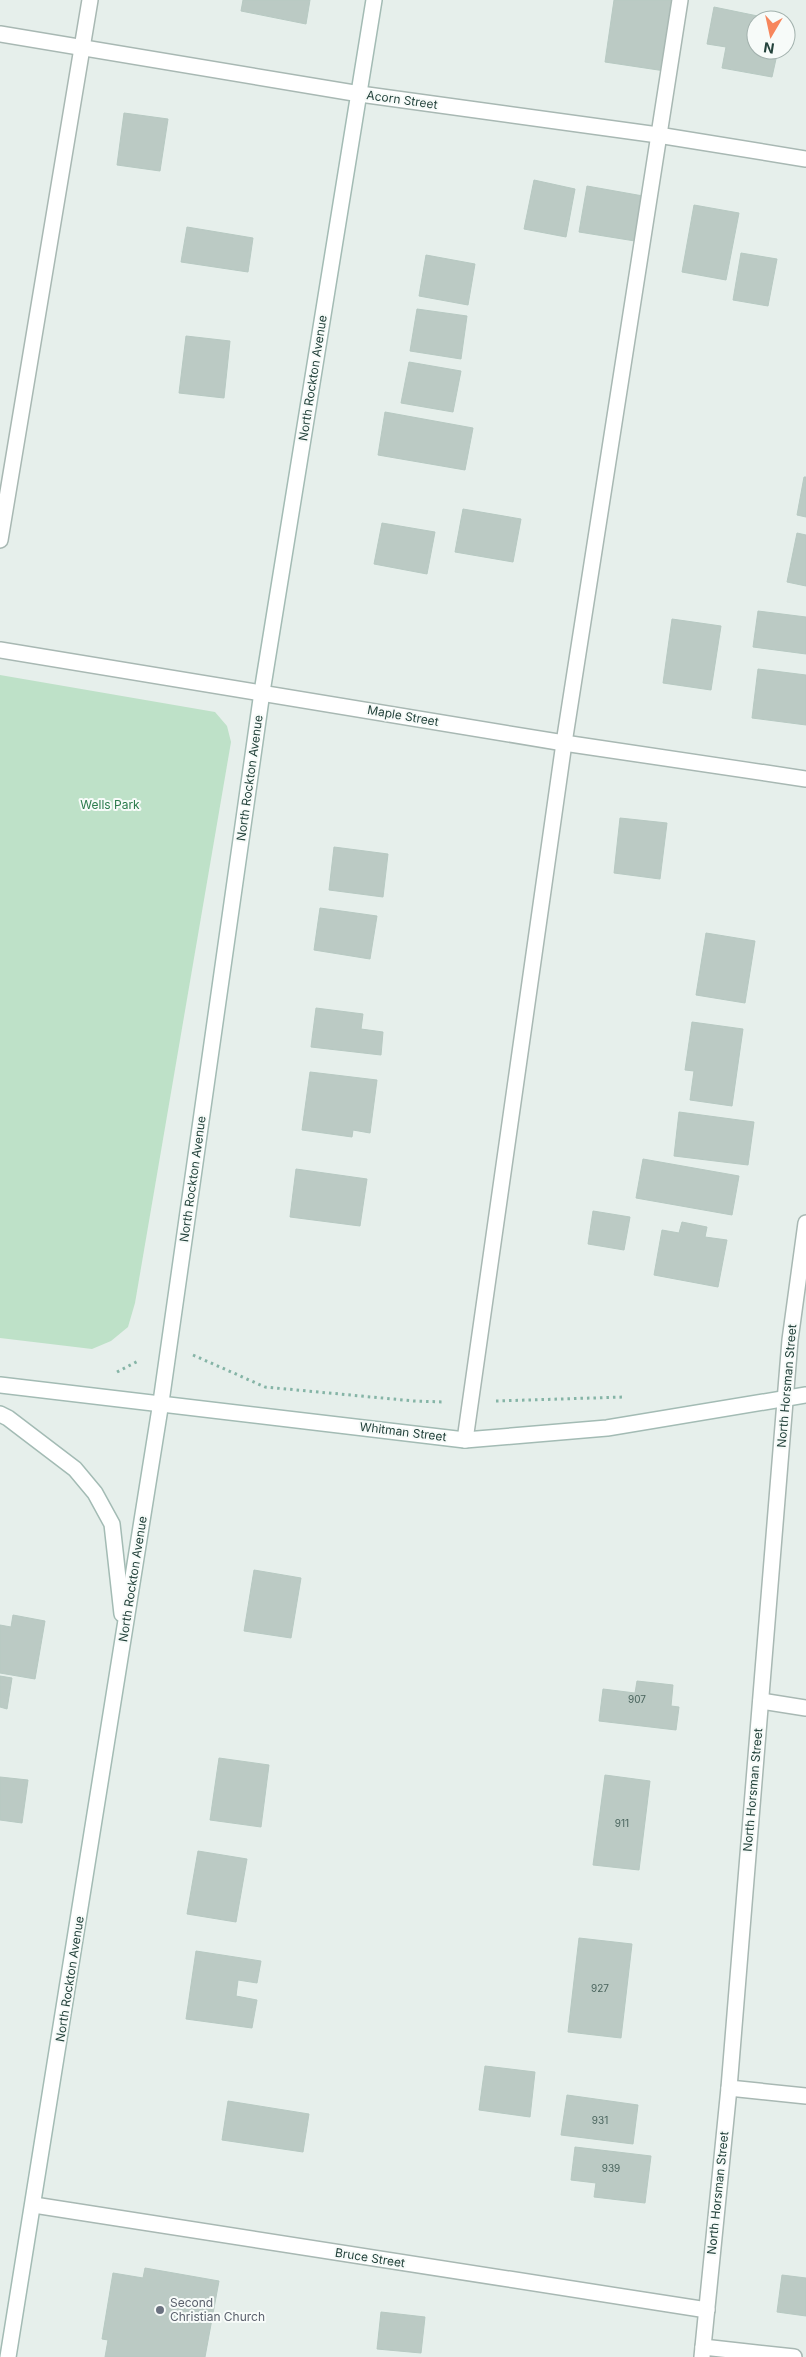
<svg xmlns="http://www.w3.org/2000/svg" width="806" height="2357" font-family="Inter,sans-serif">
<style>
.green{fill:#bee1c8}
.building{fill:#bbcac4;stroke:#b7c9c2}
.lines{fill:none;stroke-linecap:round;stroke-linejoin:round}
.service-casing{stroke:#a8b8b3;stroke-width:18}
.minor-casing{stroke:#a8b8b3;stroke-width:18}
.secondary-casing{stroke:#a3bbb4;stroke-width:18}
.path{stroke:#85b4a6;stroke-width:3;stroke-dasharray:2.5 4;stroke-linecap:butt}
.service{stroke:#fff;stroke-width:15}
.minor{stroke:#fff;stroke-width:15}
.secondary{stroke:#fff;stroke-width:15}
.worship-dot{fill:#6b7280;stroke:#f7fbf9;stroke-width:2}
.labels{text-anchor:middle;stroke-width:4;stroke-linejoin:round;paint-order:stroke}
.number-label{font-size:10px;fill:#49645d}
.street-label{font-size:12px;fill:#23423b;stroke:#f7fbf9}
.park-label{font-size:12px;fill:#2b7b4c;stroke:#f7fbf9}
.worship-label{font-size:12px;fill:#5b616d;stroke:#f7fbf9;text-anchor:start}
</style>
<rect width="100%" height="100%" fill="#e6efeb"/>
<polygon class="green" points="0,675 215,712 227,726 231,742 135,1303 128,1327 111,1341 92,1349 0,1338"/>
<g class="building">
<polygon points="243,0 310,0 306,24 241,11"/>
<polygon points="614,0 676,0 665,71 605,62"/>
<polygon points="714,7 777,20 756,20 756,50 778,50 772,77 722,68 726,47 707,44"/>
<polygon points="124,113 168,119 160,171 117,165"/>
<polygon points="534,180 575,189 566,237 524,229"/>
<polygon points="587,186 643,196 635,241 579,232"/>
<polygon points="694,205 739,213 726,280 682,272"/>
<polygon points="187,227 253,238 248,272 181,262"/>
<polygon points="741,253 777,259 768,306 733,300"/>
<polygon points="426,255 475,264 468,305 419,296"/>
<polygon points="417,309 467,316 461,359 410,351"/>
<polygon points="186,336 230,341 224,398 179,393"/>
<polygon points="409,362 461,371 453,412 401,403"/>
<polygon points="385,412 473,428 465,470 378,455"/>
<polygon points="804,477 806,477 806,517 797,515"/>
<polygon points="463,509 521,519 513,562 455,552"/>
<polygon points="382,523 435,532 427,574 374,564"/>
<polygon points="797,533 806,535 806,586 787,582"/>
<polygon points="758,611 806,617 806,654 753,647"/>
<polygon points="672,619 721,626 711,690 663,683"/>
<polygon points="758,669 806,675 806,725 752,718"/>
<polygon points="620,818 667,823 660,879 614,873"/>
<polygon points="334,847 388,854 383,897 329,890"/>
<polygon points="320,908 377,916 370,959 314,950"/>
<polygon points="706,933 755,941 745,1003 696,995"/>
<polygon points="316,1008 363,1014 361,1029 383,1032 381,1055 311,1047"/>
<polygon points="692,1022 743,1029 732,1106 690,1100 694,1071 685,1070"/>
<polygon points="310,1072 377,1080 370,1133 353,1130 352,1137 302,1130"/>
<polygon points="679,1112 754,1122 748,1165 674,1156"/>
<polygon points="643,1159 739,1176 732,1215 636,1198"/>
<polygon points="296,1169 367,1179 360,1226 290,1217"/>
<polygon points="593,1211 630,1217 624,1250 588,1244"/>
<polygon points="682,1222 707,1227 705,1237 727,1240 718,1287 654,1275 662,1230 679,1233"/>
<polygon points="254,1570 301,1578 291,1638 244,1631"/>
<polygon points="13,1615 45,1621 35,1679 0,1673 0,1625 11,1627"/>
<polygon points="0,1676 12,1678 7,1709 0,1707"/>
<polygon points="637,1681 673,1685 671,1706 679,1707 676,1730 599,1721 603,1689 635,1693"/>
<polygon points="219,1758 269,1765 261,1827 210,1820"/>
<polygon points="605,1775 650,1781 639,1870 593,1865"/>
<polygon points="0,1777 28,1780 22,1823 0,1820"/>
<polygon points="198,1851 247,1859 236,1922 187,1914"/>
<polygon points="579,1938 632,1944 621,2038 568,2032"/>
<polygon points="196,1951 261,1961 257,1983 238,1980 236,1996 257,2000 252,2028 186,2019"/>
<polygon points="485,2066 535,2072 530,2117 479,2110"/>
<polygon points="567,2095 638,2105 633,2144 561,2135"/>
<polygon points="228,2101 309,2114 303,2152 222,2140"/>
<polygon points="575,2147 651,2156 645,2203 594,2197 596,2183 571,2180"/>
<polygon points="145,2268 219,2281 205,2357 105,2357 108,2340 102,2339 113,2273 143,2278"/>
<polygon points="782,2275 806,2278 806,2316 777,2312"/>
<polygon points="381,2312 425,2317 421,2353 377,2349"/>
</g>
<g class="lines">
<g class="service-casing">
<g id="service">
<polyline points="0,540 90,0"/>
<polyline points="465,1440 564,743 680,0"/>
</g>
</g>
<g class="minor-casing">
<g id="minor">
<polyline points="0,34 360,94 658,135 806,159"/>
<polyline points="0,650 564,743 806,779"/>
<polyline points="761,1701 806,1708"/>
<polyline points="729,2088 806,2096"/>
<polyline points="34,2205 707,2310"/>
<polyline points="703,2347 794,2357"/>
<polyline points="702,2357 729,2088 790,1340 806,1223"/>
</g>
</g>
<g class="secondary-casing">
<g id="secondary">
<polyline points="0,1385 465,1440 607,1428 806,1395"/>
<polyline points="0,1414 8,1418 75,1469 95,1493 112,1524 122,1614"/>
<polyline points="8,2357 161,1402 262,692 374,0"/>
</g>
</g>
<g class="path">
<polyline points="193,1355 265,1387 414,1401 444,1402"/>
<polyline points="117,1372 140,1360"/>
<polyline points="496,1401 624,1397"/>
</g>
<use href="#service" class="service"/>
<use href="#minor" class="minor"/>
<use href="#secondary" class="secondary"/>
</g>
<circle class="worship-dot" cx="160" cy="2310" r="5"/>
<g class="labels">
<g class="number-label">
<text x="637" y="1703">907</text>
<text x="622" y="1827">911</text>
<text x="600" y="1992">927</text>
<text x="600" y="2124">931</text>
<text x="611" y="2172">939</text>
</g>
<g class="street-label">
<text transform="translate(402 100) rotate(8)" y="4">Acorn Street</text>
<text transform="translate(313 378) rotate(-81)" y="4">North Rockton Avenue</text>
<text transform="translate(403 716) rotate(10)" y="4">Maple Street</text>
<text transform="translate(250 778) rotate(-82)" y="4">North Rockton Avenue</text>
<text transform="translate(193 1179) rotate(-82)" y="4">North Rockton Avenue</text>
<text transform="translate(787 1386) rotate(-85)" y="4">North Horsman Street</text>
<text transform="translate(403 1432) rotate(7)" y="4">Whitman Street</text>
<text transform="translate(133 1579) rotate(-81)" y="4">North Rockton Avenue</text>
<text transform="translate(753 1790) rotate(-85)" y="4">North Horsman Street</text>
<text transform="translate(70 1979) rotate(-81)" y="4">North Rockton Avenue</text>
<text transform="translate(718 2193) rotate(-84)" y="4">North Horsman Street</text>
<text transform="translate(370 2258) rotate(9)" y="4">Bruce Street</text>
</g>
<g class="park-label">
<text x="110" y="809">Wells Park</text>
</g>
<g class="worship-label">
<text x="170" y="2307">Second<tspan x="170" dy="14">Christian Church</tspan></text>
</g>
</g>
<g transform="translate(771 35) rotate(189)"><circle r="24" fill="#f7fbf9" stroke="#a2b1ad"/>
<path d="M0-4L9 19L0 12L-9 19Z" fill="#f7865c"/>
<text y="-8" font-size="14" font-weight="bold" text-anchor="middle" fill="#23423b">N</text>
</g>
</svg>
